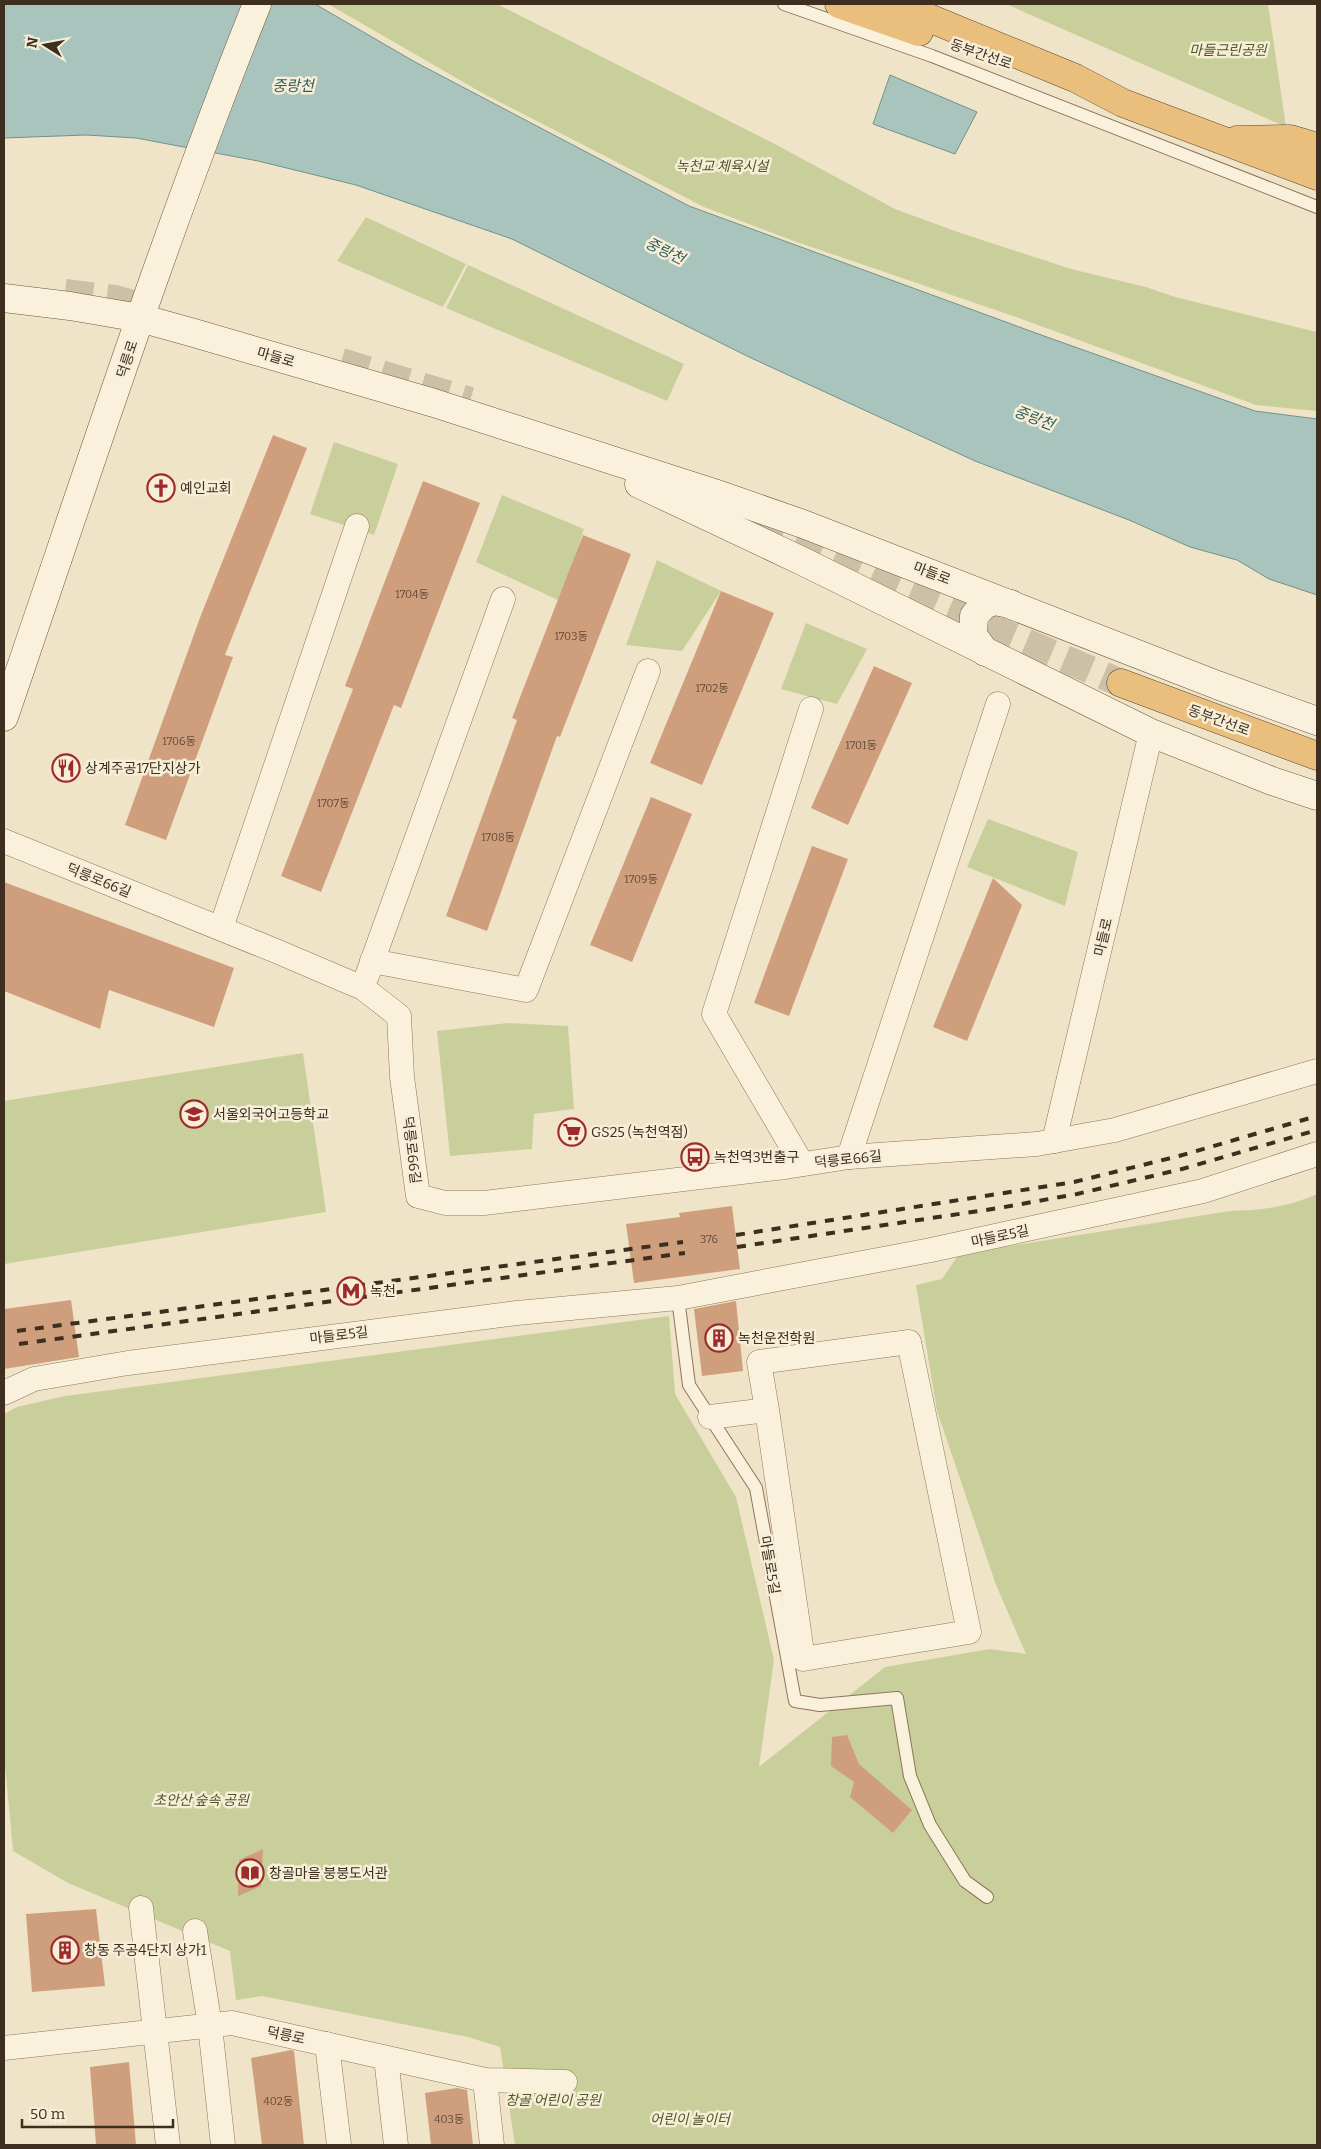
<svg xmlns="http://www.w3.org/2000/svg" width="1321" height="2149" font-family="Bitter,'Noto Sans KR',serif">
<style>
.green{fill:#c9cf9b}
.water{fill:#a9c4bc;stroke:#6f938a}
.building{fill:#cf9f7d}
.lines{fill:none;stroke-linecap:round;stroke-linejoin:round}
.trunk-tunnel{stroke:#ccc0a6;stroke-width:28;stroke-dasharray:28 14;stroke-linecap:butt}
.service-casing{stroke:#8d765c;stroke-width:14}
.minor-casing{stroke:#8d765c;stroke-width:25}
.secondary-casing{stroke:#6f573f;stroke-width:29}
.trunk-casing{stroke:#5b4430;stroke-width:29}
.service{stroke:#faf1dc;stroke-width:12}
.minor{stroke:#faf1dc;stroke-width:24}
.secondary{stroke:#faf1dc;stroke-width:28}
.trunk{stroke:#eabe7c;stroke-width:28}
.rail{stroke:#3d2e20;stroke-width:4;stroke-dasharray:9 9;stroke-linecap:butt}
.labels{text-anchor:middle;stroke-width:5;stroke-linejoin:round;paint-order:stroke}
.number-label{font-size:11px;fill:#624a37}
.park-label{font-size:14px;font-style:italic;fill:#4d5a26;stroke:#f7eed8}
.street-label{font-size:14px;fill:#3d2e20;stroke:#f7eed8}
.poi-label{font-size:14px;fill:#3d2e20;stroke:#f7eed8;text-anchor:start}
.water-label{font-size:15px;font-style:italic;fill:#2f5d5a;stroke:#f7eed8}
</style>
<rect width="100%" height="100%" fill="#f0e4c8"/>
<g class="green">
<polygon points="328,4 497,4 773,143 895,209 955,231 1071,269 1146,287 1175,297 1317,332 1317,411 1256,405 1013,316 794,241 704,207 484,94"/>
<polygon points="1006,4 1268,4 1286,127"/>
<polygon points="366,217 466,264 443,307 337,261"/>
<polygon points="468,265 684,364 667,401 446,308"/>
<polygon points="334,442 398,464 374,535 310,514"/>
<polygon points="502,495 584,529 560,601 476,562"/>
<polygon points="657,560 721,591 682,651 626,645"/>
<polygon points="806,623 867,649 837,704 781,689"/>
<polygon points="988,819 1078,852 1065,906 967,867"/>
<polygon points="508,1023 568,1026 574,1109 534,1114 532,1149 450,1156 437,1031"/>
<polygon points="303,1053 326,1212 4,1264 4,1101"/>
<path d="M1317 1194V2145H515L500 2047 468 2037 262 1996 236 2000 230 1951 68 1883 13 1851 4 1754V1414L17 1407 65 1396 669 1316 675 1394 736 1497 774 1660 759 1767 885 1667 990 1649 1026 1654 996 1585 937 1411 916 1285 942 1279 959 1254 1230 1211C1261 1210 1289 1207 1317 1194Z"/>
</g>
<g class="water">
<polygon points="4,4 315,4 415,62 689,206 1044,336 1255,411 1317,419 1317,595 1269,579 1237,560 1190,547 1129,520 975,461 749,357 512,239 356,185 258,161 136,138 86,135 4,138"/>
<polygon points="890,75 977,112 955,154 873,124"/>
</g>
<g class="building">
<polygon points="273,435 307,448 225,655 233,657 166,840 125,825 201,615"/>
<polygon points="423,481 480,503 401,708 394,705 321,892 281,876 353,689 345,686"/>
<polygon points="583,535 631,554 560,737 557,736 487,931 446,916 517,720 512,718"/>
<polygon points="721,591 774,613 702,785 650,763"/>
<polygon points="874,666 912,683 848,825 811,808"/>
<polygon points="651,797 692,814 632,962 590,945"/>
<polygon points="812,846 848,859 789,1016 754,1003"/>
<polygon points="993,878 1022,905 967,1041 933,1027"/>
<polygon points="4,882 234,968 214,1027 109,990 100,1029 4,991"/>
<polygon points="732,1206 740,1269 634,1283 626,1224 680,1217 679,1213"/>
<polygon points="71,1300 79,1357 4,1369 4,1309"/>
<polygon points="736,1301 743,1371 702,1376 694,1309"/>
<polygon points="847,1735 859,1764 912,1810 893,1833 850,1797 854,1782 831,1766 832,1737"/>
<polygon points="263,1849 261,1886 238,1896 239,1860"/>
<polygon points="96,1909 105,1986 32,1992 26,1914"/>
<polygon points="291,2050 294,2051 304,2145 262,2145 251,2058"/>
<polygon points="129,2062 136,2145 96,2145 90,2067"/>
<polygon points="457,2088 467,2090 473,2145 431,2145 425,2093"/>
</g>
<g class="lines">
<g class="trunk-tunnel">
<polyline points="65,293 115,299 158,311"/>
<polyline points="341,362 470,401"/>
<polyline points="719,506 877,579 1121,683"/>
</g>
<g class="service-casing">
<g id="service">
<polyline points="784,4 932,56 1317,207"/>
<polyline points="678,1298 689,1385 756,1488 795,1701 820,1705 897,1698 910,1776 930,1825 965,1881 987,1897"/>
</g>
</g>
<g class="minor-casing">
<g id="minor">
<polyline points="4,841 276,951 351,983 363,988 399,1016 402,1077 418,1196 445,1203 484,1203 785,1167 849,1157 1037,1144 1115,1130 1317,1071"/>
<polyline points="221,928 357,526"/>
<polyline points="372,961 526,990 648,671"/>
<polyline points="367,976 503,599"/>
<polyline points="1054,1141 1151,733"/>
<polyline points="849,1157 998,704"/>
<polyline points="802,1164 714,1014 811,709"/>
<polyline points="4,1393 34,1379 128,1363 517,1313 678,1298 931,1250 1203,1191 1317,1154"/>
<polyline points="710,1417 767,1410 759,1362 909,1342 969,1632 803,1659 767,1410"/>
<polyline points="141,1908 168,2145"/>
<polyline points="195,1931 210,2026 223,2145"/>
<polyline points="327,2044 339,2145"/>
<polyline points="4,2048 232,2023 485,2080 565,2082"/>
<polyline points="386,2058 396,2145"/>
<polyline points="485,2080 492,2145"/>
</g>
</g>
<g class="secondary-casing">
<g id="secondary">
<polyline points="4,298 70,306 140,318 194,333 434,403 714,493 803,524 1217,685 1317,721"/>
<polyline points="639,484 802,561 1151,733 1272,781 1317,796"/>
<polyline points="985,652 973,635 974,616 984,605 994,601 1011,604"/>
<path d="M4 717C86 478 163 238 257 4"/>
</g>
</g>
<g class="trunk-casing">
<g id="trunk">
<polyline points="839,4 919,32"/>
<polyline points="895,4 1075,78 1123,103 1317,176"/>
<polyline points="1237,140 1290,139 1317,147"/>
<polyline points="1121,683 1317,756"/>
</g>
</g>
<use href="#service" class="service"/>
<use href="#minor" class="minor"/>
<use href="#secondary" class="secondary"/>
<use href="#trunk" class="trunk"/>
<g class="rail">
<polyline points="736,1235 1074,1182 1179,1156 1317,1116"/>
<polyline points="737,1247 999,1208 1077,1194 1182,1169 1317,1130"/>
<polyline points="17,1331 683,1242"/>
<polyline points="19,1344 685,1253"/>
</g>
</g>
<defs>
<g id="church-ring" transform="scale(1.4375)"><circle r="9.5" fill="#f7eed8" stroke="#9e2a2b" stroke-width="1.5"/><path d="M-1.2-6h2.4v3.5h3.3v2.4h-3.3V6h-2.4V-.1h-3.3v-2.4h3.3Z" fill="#9e2a2b"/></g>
<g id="restaurant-ring" transform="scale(1.4375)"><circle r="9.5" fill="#f7eed8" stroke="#9e2a2b" stroke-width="1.5"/><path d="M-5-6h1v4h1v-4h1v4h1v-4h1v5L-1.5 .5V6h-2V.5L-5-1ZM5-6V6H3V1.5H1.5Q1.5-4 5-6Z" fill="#9e2a2b"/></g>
<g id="school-ring" transform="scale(1.4375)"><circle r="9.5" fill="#f7eed8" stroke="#9e2a2b" stroke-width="1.5"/><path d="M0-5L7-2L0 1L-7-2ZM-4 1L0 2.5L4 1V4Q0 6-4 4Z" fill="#9e2a2b"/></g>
<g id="supermarket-ring" transform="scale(1.4375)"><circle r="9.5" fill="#f7eed8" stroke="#9e2a2b" stroke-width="1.5"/><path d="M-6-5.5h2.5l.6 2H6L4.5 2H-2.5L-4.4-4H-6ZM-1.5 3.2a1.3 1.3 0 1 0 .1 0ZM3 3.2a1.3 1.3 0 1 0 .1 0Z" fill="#9e2a2b"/></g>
<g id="bus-ring" transform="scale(1.4375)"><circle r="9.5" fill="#f7eed8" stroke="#9e2a2b" stroke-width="1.5"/><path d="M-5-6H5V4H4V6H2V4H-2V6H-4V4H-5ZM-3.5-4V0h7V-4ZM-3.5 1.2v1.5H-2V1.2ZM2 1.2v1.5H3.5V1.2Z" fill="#9e2a2b"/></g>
<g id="metro-ring" transform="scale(1.4375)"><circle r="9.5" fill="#f7eed8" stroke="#9e2a2b" stroke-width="1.5"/><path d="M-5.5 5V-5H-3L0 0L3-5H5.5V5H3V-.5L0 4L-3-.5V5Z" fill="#9e2a2b"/></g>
<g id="building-ring" transform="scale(1.4375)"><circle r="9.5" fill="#f7eed8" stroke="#9e2a2b" stroke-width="1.5"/><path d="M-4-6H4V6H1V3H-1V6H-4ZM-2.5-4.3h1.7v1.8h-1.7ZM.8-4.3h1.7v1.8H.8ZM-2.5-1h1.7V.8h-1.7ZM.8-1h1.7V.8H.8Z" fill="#9e2a2b"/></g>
<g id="library-ring" transform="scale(1.4375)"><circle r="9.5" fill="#f7eed8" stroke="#9e2a2b" stroke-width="1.5"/><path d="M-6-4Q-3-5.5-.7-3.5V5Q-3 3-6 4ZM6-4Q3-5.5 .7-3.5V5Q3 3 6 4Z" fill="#9e2a2b"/></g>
</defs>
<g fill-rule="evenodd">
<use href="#church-ring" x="161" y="488"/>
<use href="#restaurant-ring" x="66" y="768"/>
<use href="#school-ring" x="194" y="1114"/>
<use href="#supermarket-ring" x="572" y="1132"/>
<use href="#bus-ring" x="695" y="1157"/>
<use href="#metro-ring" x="351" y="1291"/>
<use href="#building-ring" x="719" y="1338"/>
<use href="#library-ring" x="250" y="1873"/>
<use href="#building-ring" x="65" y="1950"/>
</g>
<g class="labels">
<g class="number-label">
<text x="412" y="598">1704동</text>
<text x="571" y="640">1703동</text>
<text x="712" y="692">1702동</text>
<text x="179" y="745">1706동</text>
<text x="861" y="749">1701동</text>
<text x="333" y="807">1707동</text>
<text x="498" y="841">1708동</text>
<text x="641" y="883">1709동</text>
<text x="709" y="1243">376</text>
<text x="278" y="2105">402동</text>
<text x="449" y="2123">403동</text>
</g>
<g class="park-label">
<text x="1228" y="55">마들근린공원</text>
<text x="722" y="171">녹천교 체육시설</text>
<text x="201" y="1805">초안산 숲속 공원</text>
<text x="553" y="2105">창골 어린이 공원</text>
<text x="690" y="2124">어린이 놀이터</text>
</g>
<g class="street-label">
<text transform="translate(981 54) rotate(19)" y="5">동부간선로</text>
<text transform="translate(276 357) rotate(16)" y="5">마들로</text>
<text transform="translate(127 359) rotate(-72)" y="5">덕릉로</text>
<text transform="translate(932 573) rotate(21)" y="5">마들로</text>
<text transform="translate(1219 720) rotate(20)" y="5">동부간선로</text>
<text transform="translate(99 880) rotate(22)" y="5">덕릉로66길</text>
<text transform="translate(1103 937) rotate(-77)" y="5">마들로</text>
<text transform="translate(412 1150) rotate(83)" y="5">덕릉로66길</text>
<text transform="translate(848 1159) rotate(-6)" y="5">덕릉로66길</text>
<text transform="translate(1000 1236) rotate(-12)" y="5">마들로5길</text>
<text transform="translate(339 1335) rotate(-7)" y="5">마들로5길</text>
<text transform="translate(770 1565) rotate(80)" y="5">마들로5길</text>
<text transform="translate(286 2035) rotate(12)" y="5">덕릉로</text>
</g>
<g class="poi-label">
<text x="180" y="493">예인교회</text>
<text x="85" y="773">상계주공17단지상가</text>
<text x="213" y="1119">서울외국어고등학교</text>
<text x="591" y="1137">GS25 (녹천역점)</text>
<text x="714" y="1162">녹천역3번출구</text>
<text x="370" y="1296">녹천</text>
<text x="738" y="1343">녹천운전학원</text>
<text x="269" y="1878">창골마을 붕붕도서관</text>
<text x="84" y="1955">창동 주공4단지 상가1</text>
</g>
<g class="water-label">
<text x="293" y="91">중랑천</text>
<text transform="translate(665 251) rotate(26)" y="5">중랑천</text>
<text transform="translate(1034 418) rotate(21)" y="5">중랑천</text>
</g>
</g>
<rect width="1321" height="2149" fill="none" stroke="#3d2e20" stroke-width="10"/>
<g transform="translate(45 45) rotate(281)" stroke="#f7eed8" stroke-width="4" paint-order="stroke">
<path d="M0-4L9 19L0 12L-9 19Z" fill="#3d2e20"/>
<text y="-8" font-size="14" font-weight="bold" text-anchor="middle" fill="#3d2e20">N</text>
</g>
<path d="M22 2119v8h151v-8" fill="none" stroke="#3d2e20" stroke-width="2.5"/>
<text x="30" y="2119" font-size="15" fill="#3d2e20" stroke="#f7eed8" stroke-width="4" paint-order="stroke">50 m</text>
</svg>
